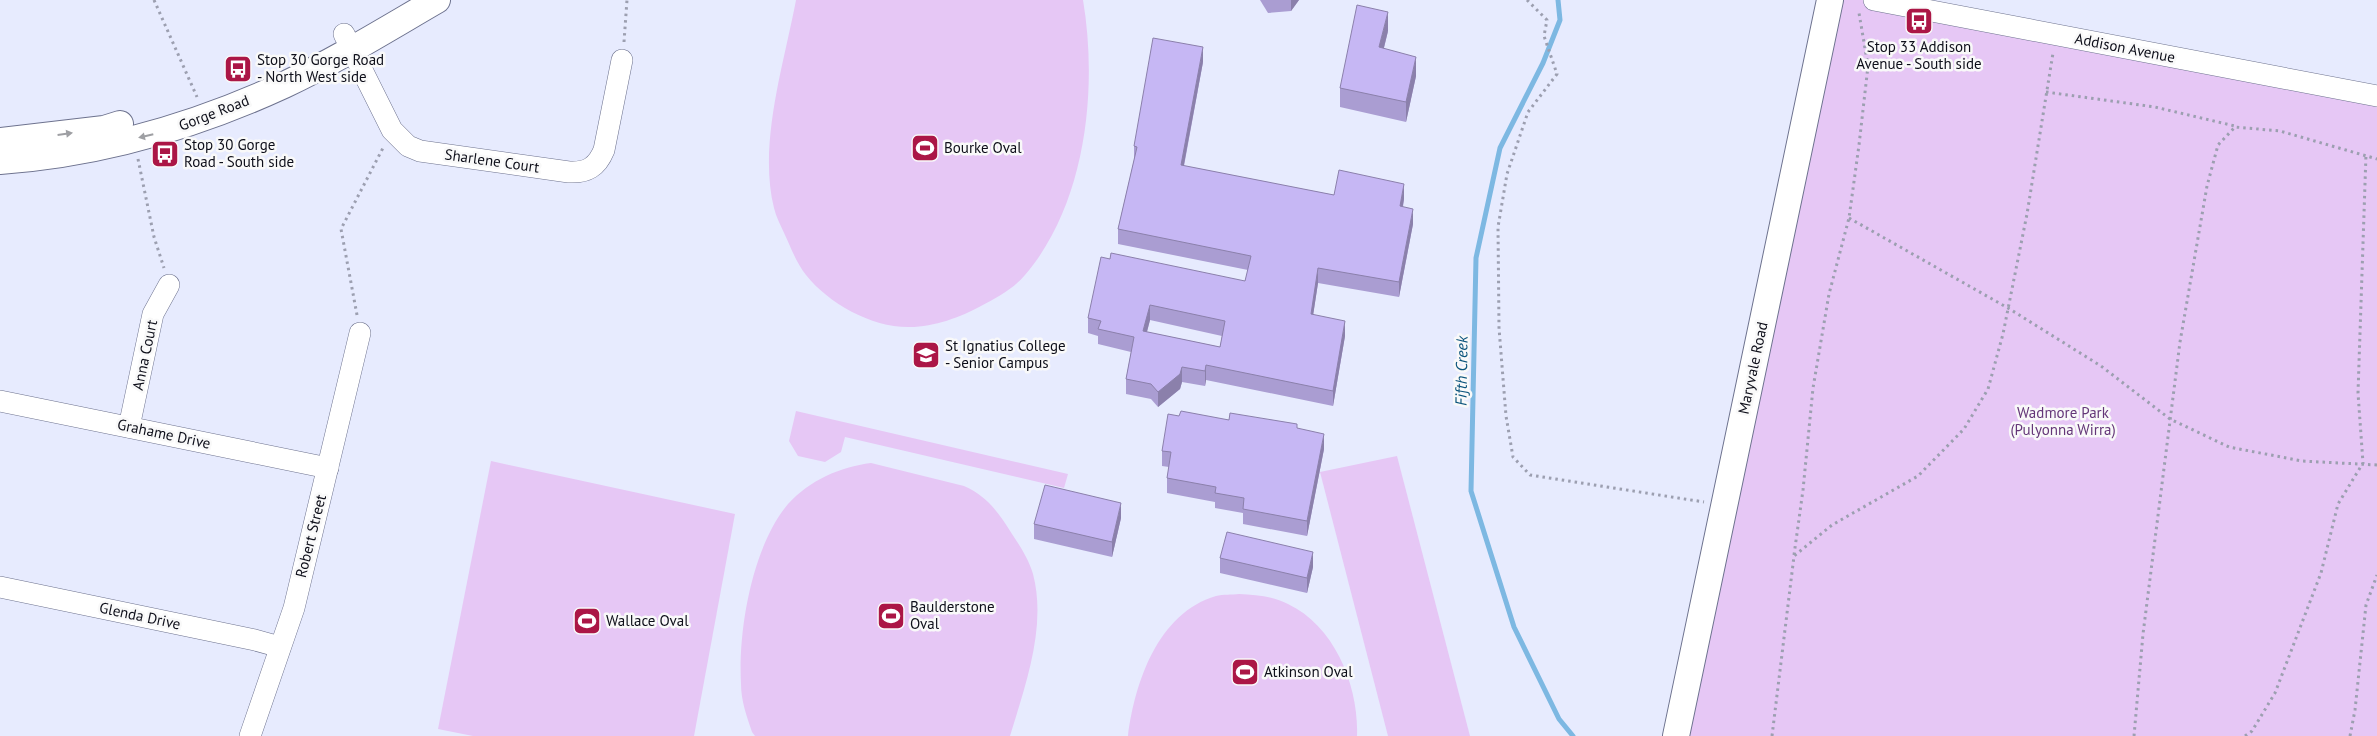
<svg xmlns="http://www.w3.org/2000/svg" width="2377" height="736" font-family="'PT Sans',sans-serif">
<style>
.green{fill:#e6c7f5}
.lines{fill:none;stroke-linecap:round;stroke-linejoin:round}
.stream{stroke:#7db8e2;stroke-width:5}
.minor-casing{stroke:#6d728e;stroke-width:22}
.major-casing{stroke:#6d728e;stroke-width:28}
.path{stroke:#9c9fb0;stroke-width:3;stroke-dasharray:2.5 4;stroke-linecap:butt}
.minor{stroke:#fff;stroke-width:21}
.major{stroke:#fff;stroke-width:26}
.wall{fill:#aa9dd2;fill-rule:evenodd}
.shaded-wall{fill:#8b80ab}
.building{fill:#c6b7f4;stroke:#8b80ab;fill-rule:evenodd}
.oneway{fill:#9e9fa3}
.labels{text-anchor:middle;stroke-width:5;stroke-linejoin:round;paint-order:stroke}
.poi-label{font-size:15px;fill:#0d0e19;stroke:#f9f9f9;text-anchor:start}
.street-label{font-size:15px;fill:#0d0e19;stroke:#f9f9f9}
.park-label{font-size:15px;fill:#643678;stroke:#f9f9f9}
.water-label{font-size:16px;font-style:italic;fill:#0b547c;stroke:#f9f9f9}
</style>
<rect width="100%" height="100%" fill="#e7ebfe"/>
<g class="green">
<path d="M796 0H1083C1098 89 1086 204 1025 275 1013 289 996 298 981 306 961 317 934 327 910 327 873 328 829 304 806 275 797 264 791 248 785 235 781 226 776 217 774 208 758 144 784 64 796 0Z"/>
<polygon points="1830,0 1873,0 2377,96 2377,736 1676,736"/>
<polygon points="796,411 1068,474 1064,488 845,437 841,452 825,462 798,456 789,441"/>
<polygon points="1397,456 1470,736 1388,736 1320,472"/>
<polygon points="491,461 735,514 694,736 473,736 438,729"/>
<path d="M871 463 964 486C987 496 999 513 1012 534 1020 546 1029 560 1033 574 1047 627 1025 686 1010 736H755L752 732C747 717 741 701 741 684 738 630 752 547 788 504 810 480 840 467 871 463Z"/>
<path d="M1239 594C1256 595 1273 596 1288 604 1335 626 1359 687 1357 736H1128C1135 682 1158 613 1216 596 1223 594 1232 595 1239 594Z"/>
</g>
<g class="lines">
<polyline class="stream" points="1558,0 1560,20 1543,63 1500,148 1476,258 1471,491 1514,627 1559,719 1573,736"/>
<g class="minor-casing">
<g id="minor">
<polyline points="1874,0 2377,96"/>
<path d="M344 34 392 130 408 146 420 151 569 172C587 173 597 167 604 150L622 60"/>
<polyline points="0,401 328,468"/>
<polyline points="129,427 153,314 169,285"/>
<polyline points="0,587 255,640 280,647"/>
<polyline points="250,736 294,608 360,333"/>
</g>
</g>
<g class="major-casing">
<g id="major">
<polyline points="0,141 104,129 120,124"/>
<path d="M0 161C99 154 195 126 284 85 337 60 387 29 437 0"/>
<polyline points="1676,736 1830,0"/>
</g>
</g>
<g class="path">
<polyline points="154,0 197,97"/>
<polyline points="1527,0 1547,20 1544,36 1557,74 1528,112 1507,174 1498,227 1499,328 1506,416 1513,457 1530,475 1704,502"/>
<polyline points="624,42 627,0"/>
<polyline points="2046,92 2155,107 2235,126"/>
<polyline points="138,159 154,237 164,268"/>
<polyline points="1849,218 2008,308 2101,366 2170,419 2229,447 2302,461 2377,465"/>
<polyline points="357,315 341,229 384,146"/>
<polyline points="1794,555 1803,490 1813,388 1829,294 1849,218 1859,145 1868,66 1859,13"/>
<polyline points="1772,736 1794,556 1832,525 1918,476 1964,429 1988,389 2003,334 2027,214 2053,53"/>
<polyline points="2134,736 2143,634 2180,342 2207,186 2218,145 2235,127 2280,131 2377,159"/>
<polyline points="2245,736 2252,731 2275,693 2321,573 2338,504 2363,463 2358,393 2366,154"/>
<polyline points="2350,736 2355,710 2366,605 2377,575"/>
</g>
<use href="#minor" class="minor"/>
<use href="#major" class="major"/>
</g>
<g class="wall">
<polygon points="1260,0 1299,0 1291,11 1268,13"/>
<polygon points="1388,31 1384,48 1416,76 1406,122 1340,107 1340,88"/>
<path d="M1203 62 1184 166 1334 195 1404 199 1403 207 1413 224 1399 297 1318 283 1313 315 1345 336 1333 406 1206 380 1205 386 1182 382 1180 389 1158 407 1151 399 1126 394V379L1131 352 1098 344V336L1088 333V318L1245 281 1248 270 1118 244V229L1134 160V146ZM1150 320 1222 336 1220 347 1147 332Z"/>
<polygon points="1179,416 1229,420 1297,429 1324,449 1307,536 1243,524 1243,513 1215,508 1215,502 1167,493 1167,478 1169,467 1162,466 1162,451"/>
<polygon points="1121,518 1112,557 1034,539 1034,524"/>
<polygon points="1220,558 1313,567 1307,593 1220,573"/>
</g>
<g class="shaded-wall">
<polygon points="1291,0 1299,0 1291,11"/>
<polygon points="1388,12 1388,31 1379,67 1379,47"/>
<polygon points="1203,47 1203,62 1181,180 1181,165"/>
<polygon points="1416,57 1416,76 1406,122 1406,102"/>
<polygon points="1404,184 1404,199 1400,221 1400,206"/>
<polygon points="1413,209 1413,224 1399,297 1399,282"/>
<polygon points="1318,268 1318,283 1311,329 1311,314"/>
<polygon points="1150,305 1150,320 1143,346 1143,331"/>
<polygon points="1345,321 1345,336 1333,406 1333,391"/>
<polygon points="1206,365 1206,380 1205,386 1205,371"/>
<polygon points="1182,367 1182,382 1180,389 1158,407 1158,392"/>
<polygon points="1324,434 1324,449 1307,536 1307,521"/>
<polygon points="1121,503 1121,518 1112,557 1112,542"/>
<polygon points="1313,552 1313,567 1307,593 1307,578"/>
</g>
<g class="building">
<polygon points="1357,5 1388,12 1379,47 1416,57 1406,102 1340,88"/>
<path d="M1153 38 1203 47 1181 165 1334 195 1339 170 1404 184 1400 206 1413 209 1399 282 1318 268 1311 314 1345 321 1333 391 1206 365 1205 371 1182 367 1180 374 1158 392 1151 384 1126 379 1134 337 1098 329 1101 321 1088 318 1101 257 1110 259 1111 253 1245 281 1251 256 1118 229 1137 147 1134 146ZM1150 305 1225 321 1220 347 1143 331Z"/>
<polygon points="1181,411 1229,420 1230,413 1297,424 1297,428 1324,434 1307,521 1243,509 1244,498 1215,493 1216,487 1167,478 1171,452 1162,451 1168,414 1179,416"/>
<polygon points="1045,485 1121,503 1112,542 1034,524"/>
<polygon points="1227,532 1313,552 1307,578 1220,558"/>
</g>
<defs><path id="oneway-solid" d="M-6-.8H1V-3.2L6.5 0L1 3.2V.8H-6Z" transform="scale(1.25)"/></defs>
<g class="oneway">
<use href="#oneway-solid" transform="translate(65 134) rotate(-8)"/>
<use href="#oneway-solid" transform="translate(146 136) rotate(167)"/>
</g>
<defs>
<g id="bus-square" transform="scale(1.4375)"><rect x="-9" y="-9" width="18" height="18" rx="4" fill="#ab1646" stroke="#f9f9f9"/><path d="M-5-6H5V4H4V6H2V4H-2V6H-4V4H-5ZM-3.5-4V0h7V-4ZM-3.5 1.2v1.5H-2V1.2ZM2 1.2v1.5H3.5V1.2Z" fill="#fff"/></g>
<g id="stadium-square" transform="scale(1.4375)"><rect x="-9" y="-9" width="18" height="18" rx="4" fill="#ab1646" stroke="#f9f9f9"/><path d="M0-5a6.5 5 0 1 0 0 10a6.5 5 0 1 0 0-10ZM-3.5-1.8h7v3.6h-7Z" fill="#fff"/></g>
<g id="school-square" transform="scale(1.4375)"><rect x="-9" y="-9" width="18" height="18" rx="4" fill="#ab1646" stroke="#f9f9f9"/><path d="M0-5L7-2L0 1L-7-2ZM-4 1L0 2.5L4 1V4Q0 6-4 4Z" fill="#fff"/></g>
</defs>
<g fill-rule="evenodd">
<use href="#bus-square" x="1919" y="21"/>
<use href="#bus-square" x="238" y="69"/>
<use href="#stadium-square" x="925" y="148"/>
<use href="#bus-square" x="165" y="154"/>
<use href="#school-square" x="926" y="355"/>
<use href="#stadium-square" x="891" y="616"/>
<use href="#stadium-square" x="587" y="621"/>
<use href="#stadium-square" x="1245" y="672"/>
</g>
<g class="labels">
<g class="poi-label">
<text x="1919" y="52" text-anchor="middle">Stop 33 Addison<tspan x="1919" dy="17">Avenue - South side</tspan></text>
<text x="257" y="65">Stop 30 Gorge Road<tspan x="257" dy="17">- North West side</tspan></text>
<text x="184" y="150">Stop 30 Gorge<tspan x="184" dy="17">Road - South side</tspan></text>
<text x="944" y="153">Bourke Oval</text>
<text x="945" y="351">St Ignatius College<tspan x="945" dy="17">- Senior Campus</tspan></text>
<text x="910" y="612">Baulderstone<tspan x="910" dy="17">Oval</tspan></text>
<text x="606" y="626">Wallace Oval</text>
<text x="1264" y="677">Atkinson Oval</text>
</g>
<g class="street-label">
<text transform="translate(2125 48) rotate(11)" y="5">Addison Avenue</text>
<text transform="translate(214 113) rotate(-21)" y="5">Gorge Road</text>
<text transform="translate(492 161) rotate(8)" y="5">Sharlene Court</text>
<text transform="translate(145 355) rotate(-78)" y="5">Anna Court</text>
<text transform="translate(1753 368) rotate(-78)" y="5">Maryvale Road</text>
<text transform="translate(164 434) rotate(12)" y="5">Grahame Drive</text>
<text transform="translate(311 536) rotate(-76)" y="5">Robert Street</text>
<text transform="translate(140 616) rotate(12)" y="5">Glenda Drive</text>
</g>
<g class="park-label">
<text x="2063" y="418">Wadmore Park<tspan x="2063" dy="17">(Pulyonna Wirra)</tspan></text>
</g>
<g class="water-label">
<text transform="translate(1461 371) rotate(-89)" y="6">Fifth Creek</text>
</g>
</g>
</svg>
